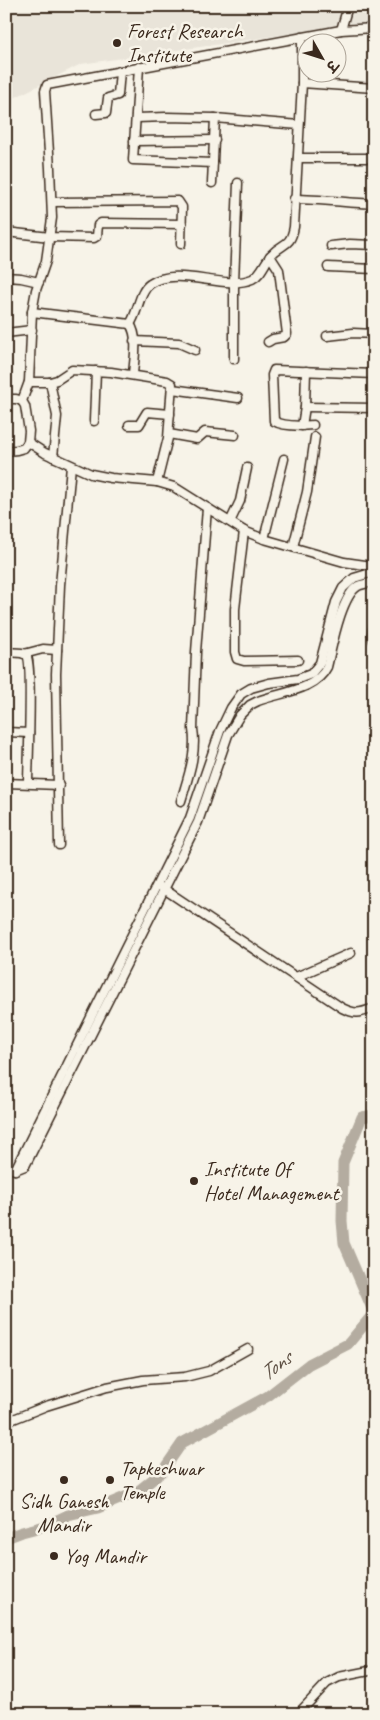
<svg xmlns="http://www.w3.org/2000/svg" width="380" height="1720" font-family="Caveat,'Playpen Sans Deva',sans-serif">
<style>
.built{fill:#e9e4d9}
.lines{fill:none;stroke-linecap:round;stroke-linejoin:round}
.river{stroke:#b4aca0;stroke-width:11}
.minor-casing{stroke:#3b2a1e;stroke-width:11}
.minor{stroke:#f7f3e8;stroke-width:8}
.poi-dot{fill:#3b2a1e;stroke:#f7f3e8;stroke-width:2}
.labels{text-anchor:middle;stroke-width:5;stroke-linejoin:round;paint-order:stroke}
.poi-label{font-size:21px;fill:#3b2a1e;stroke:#f7f3e8;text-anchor:start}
.water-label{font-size:22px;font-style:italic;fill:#5f5145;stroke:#f7f3e8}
</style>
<rect width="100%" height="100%" fill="#f7f3e8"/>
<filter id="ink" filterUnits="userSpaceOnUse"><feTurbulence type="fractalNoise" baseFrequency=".02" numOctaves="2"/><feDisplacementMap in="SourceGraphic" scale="10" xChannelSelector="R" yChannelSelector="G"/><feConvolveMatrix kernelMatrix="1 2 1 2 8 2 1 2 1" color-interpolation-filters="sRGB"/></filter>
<g filter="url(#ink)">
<polygon class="built" points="6,6 374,6 374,22 81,64 6,102"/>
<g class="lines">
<polyline class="river" points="6,1538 22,1532 45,1526 68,1515 98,1508 137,1492 162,1472 182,1443 268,1396 309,1364 348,1344 374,1313 344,1243 342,1221 343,1163 362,1117 374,1115"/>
<g class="minor-casing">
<g id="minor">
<polyline points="341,30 348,6"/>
<polyline points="139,67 133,160 213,163"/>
<polyline points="302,83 374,88"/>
<polyline points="96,114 106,113 108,98 118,95 120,71"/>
<polyline points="137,118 166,117 215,118 299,125"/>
<polyline points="134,141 215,140"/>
<polyline points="298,158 374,158"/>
<polyline points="212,183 215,118"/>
<path d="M294 199C321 199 347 203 374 204"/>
<polyline points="52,202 178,201 182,207 181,244"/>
<polyline points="6,205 7,232"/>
<polyline points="6,232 50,237 94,238 97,236 98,225 101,223 182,224"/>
<polyline points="331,246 350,244 374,245"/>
<polyline points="328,267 374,269"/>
<polyline points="6,277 21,278 39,282"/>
<polyline points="32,312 130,324"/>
<path d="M130 324C138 313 139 291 150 284 178 265 223 291 252 279 261 275 265 262 271 255 283 242 290 248 294 227L302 83V37"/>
<path d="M130 324C139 337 134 360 133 374"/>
<polyline points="6,333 32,330"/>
<polyline points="327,336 353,333 374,334"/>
<polyline points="134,341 179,343 195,350"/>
<polyline points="268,342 273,339 284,337 287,334 279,270 270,256"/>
<polyline points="234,359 234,282 238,183"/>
<polyline points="29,382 50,382 57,380 72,370 111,372 167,381 172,384 168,438 157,482"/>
<polyline points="50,382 57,416 53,457"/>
<polyline points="172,389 238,398"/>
<polyline points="6,399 16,399 22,401"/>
<polyline points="305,407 374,408"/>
<polyline points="94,421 96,371"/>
<polyline points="129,425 139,425 147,412 170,414"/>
<path d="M313 425C301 426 284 427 274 421L272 375 274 370 374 374"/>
<polyline points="302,426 305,407 306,371"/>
<polyline points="169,434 197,439 205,432 235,435"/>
<polyline points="28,442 45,453 91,474 111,478 157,482 174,487 244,531 264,539 344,562 372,566 374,572"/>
<polyline points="6,451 17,450 24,448 28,442 29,431 25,406 22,401 29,382 32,312 36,290 46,261 52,218 50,168 45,91 47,85 341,30 374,28"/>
<polyline points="230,522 240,501 247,468"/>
<polyline points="244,531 235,609 235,652 237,659 244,661 298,660"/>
<polyline points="264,539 284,459"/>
<polyline points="293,547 307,492 315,437"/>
<polyline points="374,625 372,634 374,641"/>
<path d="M6 652C11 653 21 652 26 654 33 660 28 767 28 783"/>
<polyline points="24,654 43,649 57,650"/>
<polyline points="6,732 29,733"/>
<polyline points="6,783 59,785"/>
<path d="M181 801C188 777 197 754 193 729L196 652 207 508"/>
<polyline points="59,845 56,674 60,585 71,466"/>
<path d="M161 887 342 1008C356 1015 360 1013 374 1008"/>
<polyline points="296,977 351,953"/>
<path d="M6 1167 15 1170 25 1166 198 822 228 735 240 715 250 705 258 701C281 692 315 691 327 667 332 647 341 596 358 586 363 584 369 583 374 582"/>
<polyline points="15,1170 190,818 220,731 231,708 241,694 251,688 269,683 298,679 311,674 320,663 336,602 343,588 354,578 374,572"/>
<polyline points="6,1422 46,1406 107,1387 143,1380 185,1377 209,1371 248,1349"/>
<polyline points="298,1714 327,1683 339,1677 374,1670"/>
</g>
</g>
<use href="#minor" class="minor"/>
</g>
</g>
<g class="poi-dot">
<circle cx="117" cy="43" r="5"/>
<circle cx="194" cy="1181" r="5"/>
<circle cx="64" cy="1480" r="5"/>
<circle cx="110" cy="1480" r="5"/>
<circle cx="54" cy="1556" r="5"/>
</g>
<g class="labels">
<g class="poi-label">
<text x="127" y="38">Forest Research<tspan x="127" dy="24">Institute</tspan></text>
<text x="204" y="1176">Institute Of<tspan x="204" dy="24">Hotel Management</tspan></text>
<text x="120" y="1475">Tapkeshwar<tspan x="120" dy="24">Temple</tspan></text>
<text x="64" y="1508" text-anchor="middle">Sidh Ganesh<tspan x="64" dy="24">Mandir</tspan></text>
<text x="64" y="1563">Yog Mandir</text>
</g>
<g class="water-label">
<text transform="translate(275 1365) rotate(-37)" y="8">Tons</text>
</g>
</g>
<rect width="380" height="1720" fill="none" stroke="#f7f3e8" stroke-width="25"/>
<rect x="12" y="12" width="355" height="1695" fill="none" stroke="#3b2a1e" stroke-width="2" filter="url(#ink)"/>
<g transform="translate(322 58) rotate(129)"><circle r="24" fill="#f7f3e8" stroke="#aca397"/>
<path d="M0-4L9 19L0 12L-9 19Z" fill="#3b2a1e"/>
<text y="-8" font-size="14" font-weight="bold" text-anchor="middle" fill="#3b2a1e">उ</text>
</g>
</svg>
